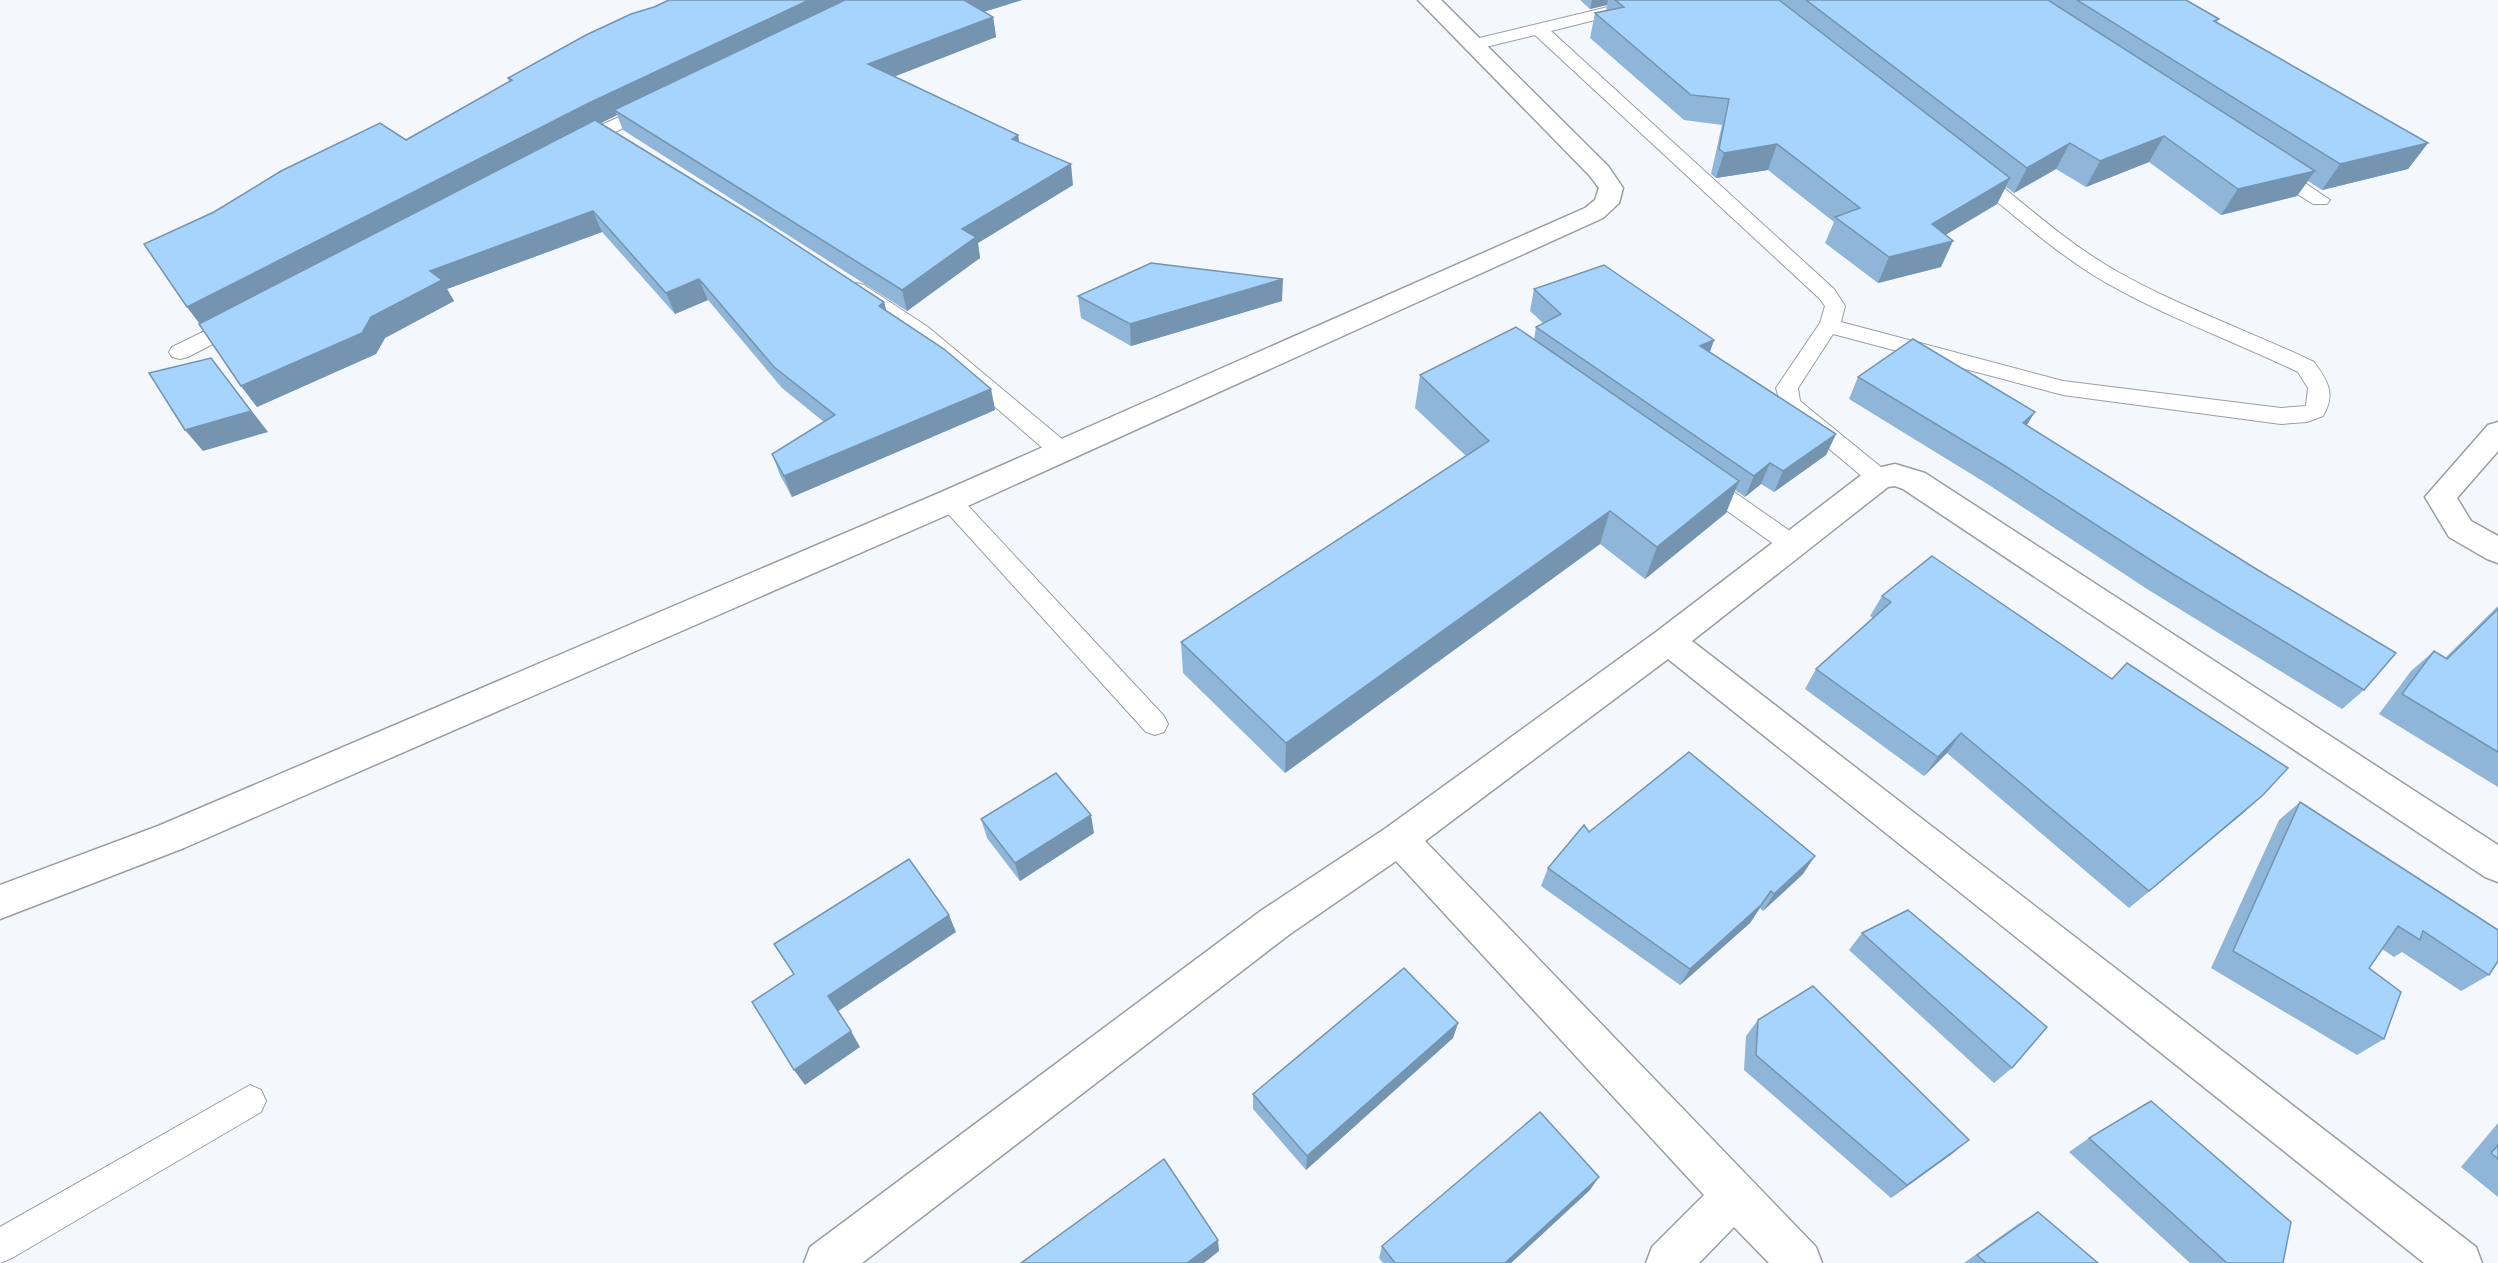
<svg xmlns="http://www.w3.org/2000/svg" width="2498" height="1263" font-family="'Source Sans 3',sans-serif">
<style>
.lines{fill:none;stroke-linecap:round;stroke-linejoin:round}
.service-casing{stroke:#9a9ea1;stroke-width:2}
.minor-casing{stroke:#9a9ea1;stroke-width:3}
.service{fill:#fff;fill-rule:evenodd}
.minor{fill:#fff;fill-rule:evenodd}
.wall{fill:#8fb6d9}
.shaded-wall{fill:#7494b0}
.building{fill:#a6d4fc;stroke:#7494b0;stroke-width:1.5}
</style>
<rect width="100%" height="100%" fill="#f4f8fc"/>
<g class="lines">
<g class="service-casing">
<g id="service">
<path d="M1637 0H1665L1663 3 1551 31 1834 289 1845 306 1841 322 2063 381 2281 408 2306 406 2308 388 2298 372C2234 341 2165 317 2103 281 2054 252 2012 213 1968 178L1966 174 1968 170H1982C2026 205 2068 244 2118 272 2180 307 2249 331 2314 362 2328 381 2336 394 2323 416L2307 422 2281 424 2063 395 1833 334 1798 388 1800 401 1887 472 1891 478 1887 484 1879 486 1871 484 1782 409 1776 388 1820 323 1825 306 1820 299 1535 35 1473 50 1467 49 1465 45 1467 41Z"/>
<polygon points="651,103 657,104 660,108 657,112 611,134 599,134 596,130 599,126"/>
<polygon points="2273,164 2280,166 2330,200 2327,204 2313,204 2266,174 2264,170 2266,166"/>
<polygon points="857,283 864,285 928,327 1068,444 1071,450 1068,456 1060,458 1052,456 914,337 850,295 847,290 850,285"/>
<polygon points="238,315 245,317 249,322 245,327 188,357 180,359 172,357 169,352 172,347"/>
<polygon points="1703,474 1711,476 1800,538 1803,544 1800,550 1791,553 1782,550 1695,488 1691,482 1695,476"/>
<polygon points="950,492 958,495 1164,716 1168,724 1164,732 1155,735 1146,732 942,507 938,501 942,495"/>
<polygon points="250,1085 261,1090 266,1101 261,1112 12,1258 0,1263 0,1227"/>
</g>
</g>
<g class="minor-casing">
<g id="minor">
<polygon points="1418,0 1441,0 1608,166 1623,188 1619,203 1603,218 961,509 184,848 0,919 0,885 158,826 939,493 1585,208 1595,200 1599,188 1590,176"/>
<polygon points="2498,422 2498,451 2457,498 2471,521 2498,536 2498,563 2487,559 2449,537 2425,497 2488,425"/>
<polygon points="1895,464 1925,473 2498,845 2498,882 2485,877 1903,489 1895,486 1888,487 1692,641 2476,1247 2482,1263 2424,1263 1668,659 1425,841 1816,1247 1822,1263 1769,1263 1734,1227 1699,1263 1646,1263 1652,1247 1704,1195 1396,861 1290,934 862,1263 804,1263 810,1247 1262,910 1386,828 1656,632 1868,470"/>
</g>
</g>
<use href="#service" class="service"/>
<use href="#minor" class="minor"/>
</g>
<g class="wall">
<polygon points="669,0 1022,0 984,12 993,17 996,37 894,76 1018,135 1019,142 1073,185 978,243 980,258 907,311 623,130 617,115 600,123 884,302 886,310 991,389 995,410 792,497 780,475 772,454 824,422 782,388 708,300 675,314 602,232 447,289 454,301 385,338 376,354 257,407 241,386 200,324 187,307 406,140 509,82 508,78"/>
<polygon points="1580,0 2186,0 2219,19 2217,22 2428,143 2408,169 2322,190 2308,181 2297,196 2221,215 2149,162 2086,187 2056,169 2014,193 2006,187 1997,204 1945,235 1941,267 1878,283 1825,243 1834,222 1768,170 1716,178 1711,174 1722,125 1684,120 1590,38 1595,13 1606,11 1607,5 1590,9"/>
<polygon points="1534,289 1714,340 1710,352 1836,434 1826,455 1774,492 1761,484 1745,497 1735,490 1726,513 1645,579 1600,544 1285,773 1183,673 1181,642 1466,456 1415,408 1420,375 1534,339 1536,327 1543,323 1530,311"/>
<polygon points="1078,296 1282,301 1131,346 1081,318"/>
<polygon points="1858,377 2027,425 2364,690 2342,709 2147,589 1989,485 1849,399"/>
<polygon points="1882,596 2263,795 2242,814 2129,908 1947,753 1924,776 1805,689 1816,669 1873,618 1870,616"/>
<polygon points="2498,606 2498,787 2379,714 2411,671 2434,651 2445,658"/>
<polygon points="2300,802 2489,975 2461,991 2402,952 2394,957 2382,949 2369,968 2384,1039 2357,1055 2211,968 2279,820"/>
<polygon points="981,819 1094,833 1020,881 987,838"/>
<polygon points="1589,832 1803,874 1763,911 1760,908 1750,923 1680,985 1541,886 1548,868"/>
<polygon points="1862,933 2012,1068 1994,1083 1849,950"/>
<polygon points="1758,1020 1969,1140 1891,1198 1744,1070 1746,1036"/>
<polygon points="1458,1023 1453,1038 1306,1170 1253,1109 1253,1094"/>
<polygon points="2498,1123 2498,1197 2461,1167"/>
<polygon points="2089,1138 2283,1263 2190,1263 2069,1152"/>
<polygon points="1590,1190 1511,1263 1383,1263 1379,1258 1382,1246"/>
<polygon points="2038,1212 2098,1263 1964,1263 2018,1224"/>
</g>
<g class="shaded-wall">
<polygon points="809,0 856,0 614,110 617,115 203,328 187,307 589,103"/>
<polygon points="961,0 1022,0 964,18"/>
<polygon points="1592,0 1608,0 1607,5 1590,9"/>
<polygon points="993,17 996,37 873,85 868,64"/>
<polygon points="1018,135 1021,156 1012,139"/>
<polygon points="2164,136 2149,162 2086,187 2100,161"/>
<polygon points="2070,143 2056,169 2014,193 2027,168"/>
<polygon points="2428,143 2408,169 2322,190 2340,164"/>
<polygon points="1777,144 1768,170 1716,178 1724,153"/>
<polygon points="1071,164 1073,185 978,243 980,258 907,311 902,290 962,229"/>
<polygon points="2315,171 2297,196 2221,215 2238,189"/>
<polygon points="2010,178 1997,204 1922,249 1953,241 1941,267 1878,283 1889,257 1932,224"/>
<polygon points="593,211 602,232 447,289 454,301 385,338 376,354 257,407 241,386 371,317 430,271"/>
<polygon points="699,279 708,300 675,314 666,293"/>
<polygon points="1283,279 1282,301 1131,346 1130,324"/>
<polygon points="884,302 889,323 879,306"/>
<polygon points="1714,340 1706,362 1700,346"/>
<polygon points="211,358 268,432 203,451 185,430"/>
<polygon points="991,389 995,410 792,497 784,476"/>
<polygon points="2035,412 2022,433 2023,423"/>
<polygon points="1836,434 1826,455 1774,492 1783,471"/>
<polygon points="1770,463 1761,484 1745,497 1754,476"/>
<polygon points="1739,481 1726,513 1645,579 1657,547"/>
<polygon points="1610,511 1600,544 1285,773 1286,743"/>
<polygon points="1961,733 1947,753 1924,776 1938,757"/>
<polygon points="2263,795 2242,814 2129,908 2149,891"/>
<polygon points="1091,815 1094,833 1020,881 1015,863"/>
<polygon points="1815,856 1803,874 1763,911 1774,894"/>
<polygon points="1771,891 1750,923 1680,985 1690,969"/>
<polygon points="949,915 956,932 837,1012 828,996"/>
<polygon points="1458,1023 1453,1038 1306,1170 1307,1156"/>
<polygon points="851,1031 860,1047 805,1085 794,1070"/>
<polygon points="1969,1140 1952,1154 1891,1198 1907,1185"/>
<polygon points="1599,1177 1590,1190 1511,1263 1505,1263"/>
<polygon points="1218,1240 1219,1251 1204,1263 1187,1263"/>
</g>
<g class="building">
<polygon points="669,0 809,0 589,103 187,307 144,244 214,212 281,171 380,123 406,140 512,80 508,78 586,35 631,14 654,7"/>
<polygon points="845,0 964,0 993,17 868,64 1018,135 1012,139 1071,164 962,229 976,237 902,290 614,110"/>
<polygon points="1615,0 1779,0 2010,178 1932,224 1953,241 1889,257 1835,217 1860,208 1777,144 1724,153 1719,149 1729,99 1691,95 1595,13 1624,7"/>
<polygon points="1806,0 2048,0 2315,171 2238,189 2164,136 2100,161 2070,143 2027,168"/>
<polygon points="2077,0 2186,0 2219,19 2214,21 2428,143 2340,164"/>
<polygon points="595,120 760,221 884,302 879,306 944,349 991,389 784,476 772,454 835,415 774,367 699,279 666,293 593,211 430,271 442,280 371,317 362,333 241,386 199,324"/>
<polygon points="1151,263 1283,279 1130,324 1078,296"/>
<polygon points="1604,265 1714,340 1700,346 1836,434 1783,471 1770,463 1754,476 1536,327 1561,314 1534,289"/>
<polygon points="1516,327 1739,481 1657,547 1610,511 1286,743 1181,642 1489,441 1420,375"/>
<polygon points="1913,339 2035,412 2023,423 2253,567 2396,653 2364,690 2163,568 2002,464 1858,377"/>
<polygon points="211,358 251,411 185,430 149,373"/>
<polygon points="1932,556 2112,679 2127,663 2288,768 2263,795 2149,891 1961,733 1938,757 1816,669 1891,602 1882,596"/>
<polygon points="2498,609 2498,752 2402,694 2434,651 2447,659"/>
<polygon points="1689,752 1815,856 1774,894 1771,891 1761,905 1690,969 1548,868 1584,825 1589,832"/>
<polygon points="1056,773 1091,815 1015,863 981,819"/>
<polygon points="2300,802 2498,930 2498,961 2489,975 2423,931 2420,940 2398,926 2369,968 2401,992 2384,1039 2233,951"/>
<polygon points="909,859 949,915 828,996 851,1031 794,1070 752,1002 794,974 774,944"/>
<polygon points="1908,910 2047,1027 2012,1068 1862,933"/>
<polygon points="1404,968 1458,1023 1307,1156 1253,1094"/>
<polygon points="1813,986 1969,1140 1907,1185 1756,1055 1758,1020"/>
<polygon points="2151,1101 2291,1222 2283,1263 2227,1263 2089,1138"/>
<polygon points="1540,1112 1599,1177 1505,1263 1395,1263 1382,1246"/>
<polygon points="2498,1145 2498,1159 2491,1153"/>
<polygon points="1164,1159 1218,1240 1187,1263 1021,1263"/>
<polygon points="2038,1212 2098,1263 1986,1263 1977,1255"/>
</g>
</svg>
